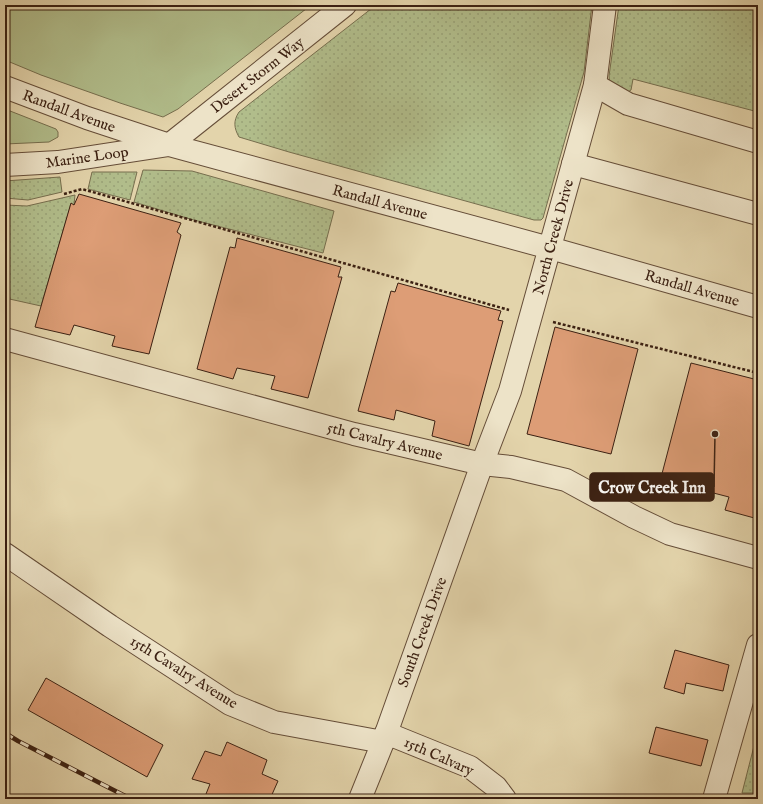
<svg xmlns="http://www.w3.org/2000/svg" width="763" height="804" font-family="'IM FELL English',serif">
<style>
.grass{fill:url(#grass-dots);stroke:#766e4e}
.park{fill:#b1bd8b;stroke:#766e4e}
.building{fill:#dd9d76;stroke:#3b2012}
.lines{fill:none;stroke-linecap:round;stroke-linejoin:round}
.minor-casing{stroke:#654d38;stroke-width:24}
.path{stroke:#3b2012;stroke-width:2.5;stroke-dasharray:3 2;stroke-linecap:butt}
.minor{stroke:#ede3c8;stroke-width:22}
.rail-casing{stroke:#3b2012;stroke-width:4.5}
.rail{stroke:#ede3c8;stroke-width:3;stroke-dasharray:9;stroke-linecap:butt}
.labels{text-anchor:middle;stroke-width:3;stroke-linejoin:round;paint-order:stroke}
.street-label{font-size:15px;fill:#3b2012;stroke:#ede3c8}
.leader{fill:none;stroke:#3b2012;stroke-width:1.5}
.callout-dot{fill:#3b2012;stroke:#ede3c8;stroke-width:1.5}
.callout{fill:#3b2012;stroke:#3b2012;stroke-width:1.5}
.callout-label{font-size:16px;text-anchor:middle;font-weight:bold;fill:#fff}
</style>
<defs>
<pattern id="grass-dots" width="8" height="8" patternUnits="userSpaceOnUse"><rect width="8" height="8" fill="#b1bd8b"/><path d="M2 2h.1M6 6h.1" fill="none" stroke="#99a277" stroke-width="1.8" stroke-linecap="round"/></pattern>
</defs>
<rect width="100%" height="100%" fill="#e3d4ab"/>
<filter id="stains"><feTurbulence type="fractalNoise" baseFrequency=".005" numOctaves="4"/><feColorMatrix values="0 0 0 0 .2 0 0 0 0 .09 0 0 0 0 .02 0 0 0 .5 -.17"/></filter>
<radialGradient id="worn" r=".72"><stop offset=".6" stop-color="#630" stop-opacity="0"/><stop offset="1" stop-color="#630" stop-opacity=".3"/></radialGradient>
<g class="grass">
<path d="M376 5H592L584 72 543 218 541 220H534L289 152 239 137C234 128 233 121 239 112Z"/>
<polygon points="619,5 758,5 758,112 633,79 631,90 623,95 610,86 609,76"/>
<polygon points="143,170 192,171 334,211 323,253 190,219 134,202"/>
<polygon points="92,172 137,172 130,200 88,189"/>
<polygon points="60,177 62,192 28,200 5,198 5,181"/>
<polygon points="75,195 74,205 71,204 41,306 5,298 5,205 27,206"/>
<polygon points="754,746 757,747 758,749 758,793 742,793"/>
</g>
<g class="park">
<polygon points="5,5 311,5 178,109 163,117 120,103 41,75 5,60"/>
<polygon points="5,109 56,129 58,132 58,137 49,142 5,144"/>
</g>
<g class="building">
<polygon points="79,194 181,223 177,232 181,235 149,354 112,346 115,336 74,325 70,335 35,327 71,203 74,205"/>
<polygon points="237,238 341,267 338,277 342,277 308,398 271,389 275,376 237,368 233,379 197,369 230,247 235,248"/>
<polygon points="398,283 501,311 498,320 503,321 469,446 432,436 435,421 396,410 394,420 358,411 391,291 395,292"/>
<polygon points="555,327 638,349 611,454 527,434"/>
<polygon points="691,363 758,380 758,519 725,510 729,497 694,488 691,498 658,489"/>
<polygon points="675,650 729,665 723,691 686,683 684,694 664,688"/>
<polygon points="46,678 163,745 147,777 28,710"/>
<polygon points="656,727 708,740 701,766 649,753"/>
<polygon points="227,742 267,760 262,774 278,781 270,799 204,799 210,784 192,779 205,751 221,756"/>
</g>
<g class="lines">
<g class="minor-casing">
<g id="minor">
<polyline points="595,85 628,104 758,142"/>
<polyline points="5,87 87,118 169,145 550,248 758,307"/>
<polyline points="573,164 758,214"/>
<polyline points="5,165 58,162 169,145 345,5"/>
<polyline points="5,339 354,434 482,464 511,467 566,480 634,517 670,534 758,558"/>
<polyline points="5,554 110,626 230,704 274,722 383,742"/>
<polyline points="386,733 470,767 496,787 505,799"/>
<polyline points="360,799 383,742 482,464 510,391 595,85 605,5"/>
<polyline points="714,799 758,645"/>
</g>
</g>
<g class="path">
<polyline points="64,194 82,189 509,310"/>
<polyline points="553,322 758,373"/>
</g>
<use href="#minor" class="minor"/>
<g class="rail-casing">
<polyline id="rail" points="5,733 18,741 131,799"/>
</g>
<use href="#rail" class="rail"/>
</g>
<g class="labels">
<g class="street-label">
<text transform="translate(257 75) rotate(-38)" y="5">Desert Storm Way</text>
<text transform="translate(69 111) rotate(20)" y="5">Randall Avenue</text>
<text transform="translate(87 157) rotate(-8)" y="5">Marine Loop</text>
<text transform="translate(380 202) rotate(15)" y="5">Randall Avenue</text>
<text transform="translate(553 237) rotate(-75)" y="5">North Creek Drive</text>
<text transform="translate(692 288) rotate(16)" y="5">Randall Avenue</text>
<text transform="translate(385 441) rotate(14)" y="5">5th Cavalry Avenue</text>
<text transform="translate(422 632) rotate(-70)" y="5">South Creek Drive</text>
<text transform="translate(184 672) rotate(32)" y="5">15th Cavalry Avenue</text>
<text transform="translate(439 756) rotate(24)" y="5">15th Calvary</text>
</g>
</g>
<path class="leader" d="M715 434L714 487"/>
<circle class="callout-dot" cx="715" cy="434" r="4"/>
<rect class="callout" x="590" y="473" width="124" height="28" rx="4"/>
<g class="callout-label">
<text x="652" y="493">Crow Creek Inn</text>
</g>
<rect width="763" height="804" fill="none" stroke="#e3d4ab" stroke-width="20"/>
<rect x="6" y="6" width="751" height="792" fill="none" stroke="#3b2012" stroke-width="2"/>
<rect x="10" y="10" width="743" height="784" fill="none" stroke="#3b2012"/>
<rect width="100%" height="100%" filter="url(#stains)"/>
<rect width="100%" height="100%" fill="url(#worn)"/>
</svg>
